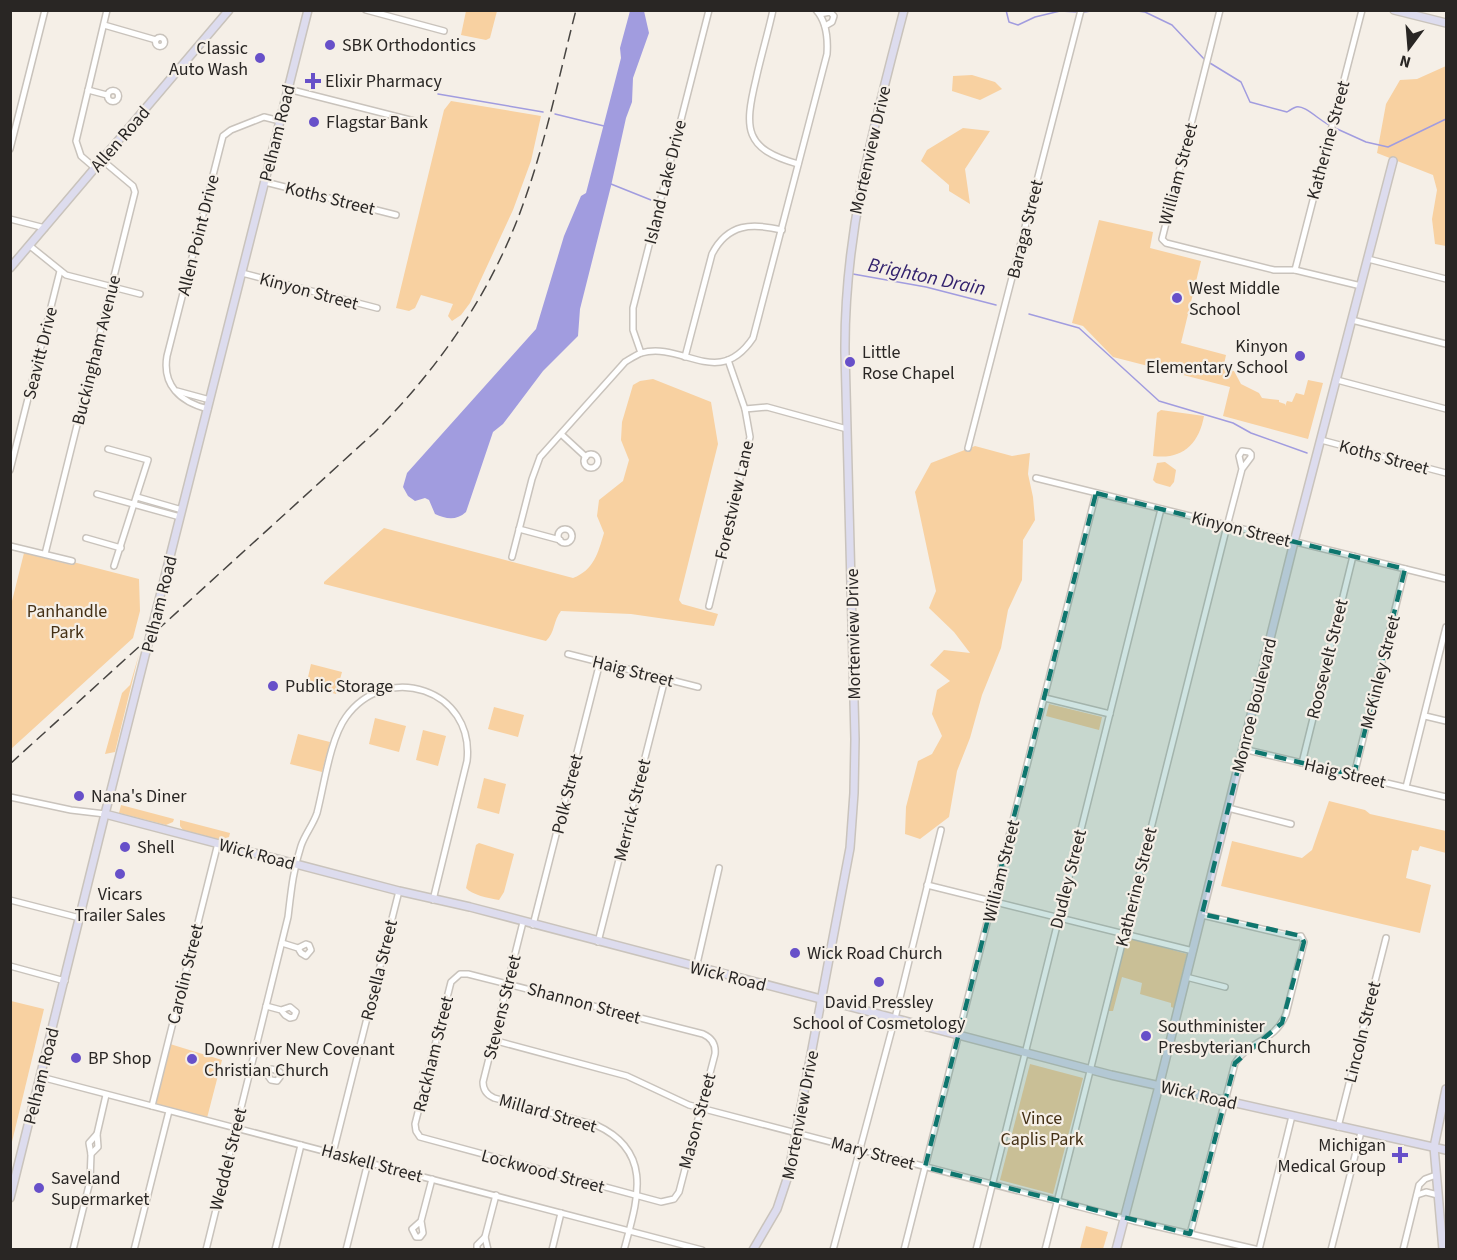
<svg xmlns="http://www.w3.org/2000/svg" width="1457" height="1260" font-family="'Source Sans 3',sans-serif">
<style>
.green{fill:#f8d1a1}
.water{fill:#a19cdf}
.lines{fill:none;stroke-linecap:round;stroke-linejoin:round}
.stream{stroke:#a19cdf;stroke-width:1.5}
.street-casing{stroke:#c9c3bc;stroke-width:8}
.secondary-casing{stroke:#c9c3bc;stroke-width:10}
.street{stroke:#fff;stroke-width:5}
.secondary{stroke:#dddcee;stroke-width:7}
.rail{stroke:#484542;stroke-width:1.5;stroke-dasharray:12 6;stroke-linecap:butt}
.marked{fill:#0f766e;fill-opacity:0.2;stroke:#0f766e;stroke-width:4.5;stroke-dasharray:12 8;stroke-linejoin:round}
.poi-dot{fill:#6750c9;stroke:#f5efe7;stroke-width:2}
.labels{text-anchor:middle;stroke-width:4.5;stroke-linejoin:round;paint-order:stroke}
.poi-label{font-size:18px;fill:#292624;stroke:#f5efe7;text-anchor:start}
.street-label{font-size:18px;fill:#292624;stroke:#f5efe7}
.park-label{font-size:18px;fill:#443015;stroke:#f5efe7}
.water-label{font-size:20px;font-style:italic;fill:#32216d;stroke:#f5efe7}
</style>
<rect width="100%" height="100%" fill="#f5efe7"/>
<g class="green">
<polygon points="466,11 497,11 490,38 486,40 461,35"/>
<polygon points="1446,66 1446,246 1435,244 1432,219 1437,190 1433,175 1377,153 1386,104 1400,80 1417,79"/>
<polygon points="972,75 995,82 1002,89 980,100 952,91 953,76"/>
<polygon points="451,101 541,116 531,161 513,210 470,303 461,315 452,321 448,316 453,304 421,295 415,308 409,311 396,308 444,110"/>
<polygon points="963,128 990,131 965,169 970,204 949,191 949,185 921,161 927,150"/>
<polygon points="1099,220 1153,232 1150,248 1201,261 1181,343 1226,355 1223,369 1234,371 1241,384 1259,393 1262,398 1279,400 1279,402 1285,404 1285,406 1287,401 1292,402 1296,393 1304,395 1308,380 1323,383 1308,439 1223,416 1230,387 1113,357 1083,326 1072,323"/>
<path d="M653 379 711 402 718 444 679 600 682 604 718 614 714 626 631 614 561 611C553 621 555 633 546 641L324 584V582L384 528 573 578C594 570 598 553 604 533L597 516 599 500 623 481 629 460 621 440 622 422 633 385 640 381Z"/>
<path d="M1161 410 1204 416C1199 444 1182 460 1153 456L1157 413Z"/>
<polygon points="975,446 1012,456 1030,453 1028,474 1033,497 1035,520 1023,540 1022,580 1008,610 1001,648 982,695 970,738 957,771 949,817 920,839 905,834 906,807 918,761 932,754 942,736 932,714 937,690 950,681 930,665 944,650 970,653 954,632 929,608 936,591 915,492 931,463"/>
<polygon points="1165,462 1176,470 1174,482 1170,487 1156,483 1153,480 1157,463"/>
<polygon points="24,553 72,565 73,562 139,579 140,611 133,638 11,749 11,605"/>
<polygon points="139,654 115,752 105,754 122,693 130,685"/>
<polygon points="311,664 342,672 336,694 306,686"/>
<polygon points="1049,704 1102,717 1099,730 1046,716"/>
<polygon points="494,707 524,715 518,737 488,729"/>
<polygon points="375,718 406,726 399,752 369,744"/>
<polygon points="423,730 446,736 438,766 416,760"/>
<polygon points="298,734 330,742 322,772 290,764"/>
<polygon points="484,778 506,784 499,814 477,808"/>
<polygon points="1329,801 1365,810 1370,814 1446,831 1446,853 1420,846 1418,851 1412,850 1406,878 1431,885 1420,933 1221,886 1232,841 1302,858 1312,850"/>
<polygon points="121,805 174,819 173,822 166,825 119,813"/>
<polygon points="180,820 230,833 229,837 222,840 183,830 180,826"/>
<path d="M479 843 514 854 504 892 499 900C488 898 472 895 466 888L476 845Z"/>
<polygon points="1129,938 1187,954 1174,1008 1171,1007 1171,1003 1140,994 1142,983 1122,977 1113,1011 1107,1011 1125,940"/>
<polygon points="11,1001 44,1009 11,1146 10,1001"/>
<polygon points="170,1044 222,1060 207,1118 158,1105 156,1103"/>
<polygon points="1030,1064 1083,1078 1053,1194 1000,1180"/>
<polygon points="1086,1226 1108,1232 1103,1249 1080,1249"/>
</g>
<path class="water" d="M630 11H644L649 33 633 78 632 102 626 118 611 186 580 309 578 336 543 371 503 424 493 432 466 512C456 521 446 519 435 514L429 500 425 498 415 501 408 496 403 487 407 473 536 329 564 236 581 196 586 193 621 58 620 48Z"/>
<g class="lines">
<g class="stream">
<polyline points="1006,10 1009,22 1018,25 1035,17 1060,11 1079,12"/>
<path d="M1130 10 1145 12 1172 25 1205 60 1241 82 1250 102 1287 112C1290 110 1293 108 1296 107 1304 104 1321 122 1331 126"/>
<polyline points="1084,12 1098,10"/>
<polyline points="438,94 543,112"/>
<polyline points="555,114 604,126"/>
<polyline points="1335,128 1366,142 1388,147 1446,119"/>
<polyline points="611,184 651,200"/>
<polyline points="853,274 926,287 996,305"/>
<polyline points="1029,314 1079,328 1159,401 1233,423 1251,433 1307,453"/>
</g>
<g class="street-casing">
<g id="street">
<polyline points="366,10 444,31"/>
<path d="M773 10C768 33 761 56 756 79 744 129 744 149 798 164"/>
<polyline points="1220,10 1162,239 1166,243 1274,270 1295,270 1361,286"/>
<polyline points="820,14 830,12 834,16 832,22 825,26"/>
<polyline points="104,25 156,40"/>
<circle cx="160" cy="42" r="4.5"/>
<polyline points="288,89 418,122"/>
<polyline points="88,90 107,95"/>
<circle cx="113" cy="96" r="5.5"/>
<polyline points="10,149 45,10"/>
<polyline points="95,168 81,156 76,141 107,10"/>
<polyline points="265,182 396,215"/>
<polyline points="10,219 45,228"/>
<polyline points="30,246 66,275 140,294"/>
<polyline points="1368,259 1446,279"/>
<polyline points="1295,270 1362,10"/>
<polyline points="242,273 377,308"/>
<polyline points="1352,320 1446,344"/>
<polyline points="641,353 633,330 633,308 709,10"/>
<path d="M685 357 712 254C728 223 752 223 782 230"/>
<polyline points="1337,380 1446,409"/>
<polyline points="177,391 210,400"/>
<path d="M208 409C180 402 162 385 167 356L223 136 231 130 264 117 280 121"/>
<polyline points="745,409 767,407 847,429"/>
<polyline points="561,434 586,457"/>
<polyline points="1321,440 1446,473"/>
<polyline points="968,448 1081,10"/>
<polyline points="108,449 148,460 114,566"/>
<circle cx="591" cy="461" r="7"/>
<polyline points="10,470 60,271"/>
<polyline points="1036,478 1446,579"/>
<polyline points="97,494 180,517"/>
<polyline points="137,497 182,510"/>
<polyline points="519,529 560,540"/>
<circle cx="565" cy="536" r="7"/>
<polyline points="86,538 121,548"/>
<polyline points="10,546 72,561"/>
<polyline points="45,554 135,192 133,186 102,160"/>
<path d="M512 557 532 479 540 457 625 362C630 359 636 355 641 353 683 341 718 390 753 338L827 54C828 39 827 22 816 10"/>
<polyline points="709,606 750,437 745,409 728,360"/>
<polyline points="568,654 698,687"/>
<polyline points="1045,698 1110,714"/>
<polyline points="1425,716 1446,721"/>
<polyline points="1243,749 1446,797"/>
<polyline points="1302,763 1353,556"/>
<polyline points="1354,775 1405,569"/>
<polyline points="1406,787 1446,627"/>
<polyline points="10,797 71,810 105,814"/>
<polyline points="1228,808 1291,824"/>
<polyline points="927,885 1193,951"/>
<polyline points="10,900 80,918"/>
<path d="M523 922 483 1082C483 1090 487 1095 494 1098L596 1125C655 1152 637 1201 624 1250"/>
<polyline points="533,925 600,662"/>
<polyline points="598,942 665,679"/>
<polyline points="282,943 298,948 301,953 306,956 311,950 309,945 306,944 298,948"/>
<polyline points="10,966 65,981"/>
<polyline points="696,968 719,868"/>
<path d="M460 974H468L703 1034C712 1038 716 1044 715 1054L679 1192 674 1199 661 1202 420 1137 416 1131 415 1124 451 982Z"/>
<polyline points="1186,977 1225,987"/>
<polyline points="266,1006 281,1010 285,1015 290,1018 294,1017 296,1012 290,1007 281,1010"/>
<polyline points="493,1040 627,1076 689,1105 1134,1221 1259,1250 1292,1116"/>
<polyline points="251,1069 266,1073"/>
<polygon points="272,1069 280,1072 280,1077 277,1081 271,1080 266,1073"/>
<polyline points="41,1077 702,1250"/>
<polyline points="152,1106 218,843"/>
<polyline points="1338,1127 1386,938"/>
<polyline points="333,1153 399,891"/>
<polyline points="91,1154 98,1147 97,1134 106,1095"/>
<polyline points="1417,1195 1426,1192 1438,1195"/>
<polyline points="421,1221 423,1233 420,1237 416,1237 412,1229 421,1221 432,1179"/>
<path d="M1190 1234 1235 1063C1250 1039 1274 1043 1286 1014L1304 942 1301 936 1296 937 1202 915"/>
<polyline points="485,1237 488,1250"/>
<polyline points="73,1250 90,1181 91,1154 89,1143 97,1134"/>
<polyline points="134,1250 169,1111"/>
<path d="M206 1250 288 917C291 892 293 870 301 846 305 834 313 825 317 813 324 786 330 739 346 717 386 661 475 689 467 761L433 900"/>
<polyline points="275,1250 301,1145"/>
<polyline points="346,1250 368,1162"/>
<polyline points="477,1250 477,1245 485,1237 496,1195"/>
<polyline points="552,1250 561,1213"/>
<polyline points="833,1250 896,1014 941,830"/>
<polyline points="904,1250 1096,493"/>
<polyline points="976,1250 1161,509"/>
<polyline points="1045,1250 1225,534 1242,469 1251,457 1251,454 1249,452 1242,451 1239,456 1242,469"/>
<polyline points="1331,1250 1361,1132"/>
<polyline points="1403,1250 1419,1185 1425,1179 1436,1175"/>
</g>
</g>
<g class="secondary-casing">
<g id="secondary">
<polyline points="1394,10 1446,23"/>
<polyline points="10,268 229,10"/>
<polyline points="105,814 399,891 470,907 1111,1075 1446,1150"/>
<polyline points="10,1198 105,814 308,10"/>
<path d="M753 1250 777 1209 788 1176 850 848 854 793 855 739 845 352C844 232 874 125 904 10"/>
<polyline points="1116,1250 1159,1086 1294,542 1393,161"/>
<polyline points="1443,1250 1434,1147 1446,1089"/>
</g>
</g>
<use href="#street" class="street"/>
<use href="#secondary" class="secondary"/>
<path class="rail" d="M10 764 374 433C442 365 495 287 526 196 547 136 560 72 576 10"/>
</g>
<path class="marked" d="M1096 493 1405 569 1354 775 1243 749 1202 914 1301 936 1304 942 1282 1023 1235 1063 1190 1234 925 1167Z"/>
<g class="poi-dot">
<circle cx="330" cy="45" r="6"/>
<circle cx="260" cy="58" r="6"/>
<path d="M310 72h6v6h6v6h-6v6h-6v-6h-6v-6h6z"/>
<circle cx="314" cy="122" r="6"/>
<circle cx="1177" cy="298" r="6"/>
<circle cx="1300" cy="356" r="6"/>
<circle cx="850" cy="362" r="6"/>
<circle cx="273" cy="686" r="6"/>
<circle cx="79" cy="796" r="6"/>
<circle cx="125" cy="847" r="6"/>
<circle cx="120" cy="874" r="6"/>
<circle cx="795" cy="953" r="6"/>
<circle cx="879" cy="982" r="6"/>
<circle cx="1146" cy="1036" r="6"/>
<circle cx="76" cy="1058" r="6"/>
<circle cx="192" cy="1059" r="6"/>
<path d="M1397 1146h6v6h6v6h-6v6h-6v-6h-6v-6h6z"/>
<circle cx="39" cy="1188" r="6"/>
</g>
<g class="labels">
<g class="poi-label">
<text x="342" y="51">SBK Orthodontics</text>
<text x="248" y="54" text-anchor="end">Classic<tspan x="248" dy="21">Auto Wash</tspan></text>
<text x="325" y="87">Elixir Pharmacy</text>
<text x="326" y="128">Flagstar Bank</text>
<text x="1189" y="294">West Middle<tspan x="1189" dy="21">School</tspan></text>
<text x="1288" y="352" text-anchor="end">Kinyon<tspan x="1288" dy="21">Elementary School</tspan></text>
<text x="862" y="358">Little<tspan x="862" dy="21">Rose Chapel</tspan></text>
<text x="285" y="692">Public Storage</text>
<text x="91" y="802">Nana's Diner</text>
<text x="137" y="853">Shell</text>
<text x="120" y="900" text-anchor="middle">Vicars<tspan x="120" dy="21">Trailer Sales</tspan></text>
<text x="807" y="959">Wick Road Church</text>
<text x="879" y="1008" text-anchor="middle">David Pressley<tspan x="879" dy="21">School of Cosmetology</tspan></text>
<text x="1158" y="1032">Southminister<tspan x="1158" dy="21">Presbyterian Church</tspan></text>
<text x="204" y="1055">Downriver New Covenant<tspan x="204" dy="21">Christian Church</tspan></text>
<text x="88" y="1064">BP Shop</text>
<text x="1386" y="1151" text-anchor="end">Michigan<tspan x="1386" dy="21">Medical Group</tspan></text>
<text x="51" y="1184">Saveland<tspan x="51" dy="21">Supermarket</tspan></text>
</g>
<g class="street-label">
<text transform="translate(277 133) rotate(-76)" y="6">Pelham Road</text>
<text transform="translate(120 139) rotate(-49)" y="6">Allen Road</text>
<text transform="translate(1328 140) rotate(-75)" y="6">Katherine Street</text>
<text transform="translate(870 150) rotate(-77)" y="6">Mortenview Drive</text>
<text transform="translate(1178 174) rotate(-75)" y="6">William Street</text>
<text transform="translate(665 182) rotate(-76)" y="6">Island Lake Drive</text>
<text transform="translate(330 198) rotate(14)" y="6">Koths Street</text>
<text transform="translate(1025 229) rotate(-76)" y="6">Baraga Street</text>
<text transform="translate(198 235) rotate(-76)" y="6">Allen Point Drive</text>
<text transform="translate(309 291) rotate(15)" y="6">Kinyon Street</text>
<text transform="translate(96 350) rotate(-76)" y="6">Buckingham Avenue</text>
<text transform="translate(40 353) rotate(-76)" y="6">Seavitt Drive</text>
<text transform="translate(1384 457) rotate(15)" y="6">Koths Street</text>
<text transform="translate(734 500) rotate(-77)" y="6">Forestview Lane</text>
<text transform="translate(1241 529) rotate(14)" y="6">Kinyon Street</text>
<text transform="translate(159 604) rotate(-76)" y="6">Pelham Road</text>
<text transform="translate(853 634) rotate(-91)" y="6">Mortenview Drive</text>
<text transform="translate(1327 659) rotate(-76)" y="6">Roosevelt Street</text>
<text transform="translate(633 671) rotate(14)" y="6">Haig Street</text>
<text transform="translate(1380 672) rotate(-76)" y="6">McKinley Street</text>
<text transform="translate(1254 705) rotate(-76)" y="6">Monroe Boulevard</text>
<text transform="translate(1345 773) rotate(13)" y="6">Haig Street</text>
<text transform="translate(567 794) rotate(-76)" y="6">Polk Street</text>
<text transform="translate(632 810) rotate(-76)" y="6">Merrick Street</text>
<text transform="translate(257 854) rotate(15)" y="6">Wick Road</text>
<text transform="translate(1001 871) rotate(-76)" y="6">William Street</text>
<text transform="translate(1068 879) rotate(-76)" y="6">Dudley Street</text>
<text transform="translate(1136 887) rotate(-76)" y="6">Katherine Street</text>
<text transform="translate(379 970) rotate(-76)" y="6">Rosella Street</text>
<text transform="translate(185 974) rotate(-76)" y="6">Carolin Street</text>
<text transform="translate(728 976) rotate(14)" y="6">Wick Road</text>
<text transform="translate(584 1003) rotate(15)" y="6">Shannon Street</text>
<text transform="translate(502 1007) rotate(-76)" y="6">Stevens Street</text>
<text transform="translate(1362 1032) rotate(-76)" y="6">Lincoln Street</text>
<text transform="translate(433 1054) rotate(-76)" y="6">Rackham Street</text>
<text transform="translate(41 1076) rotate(-76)" y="6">Pelham Road</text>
<text transform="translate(1199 1095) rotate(13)" y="6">Wick Road</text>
<text transform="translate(548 1113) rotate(16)" y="6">Millard Street</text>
<text transform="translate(800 1115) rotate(-79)" y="6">Mortenview Drive</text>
<text transform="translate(697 1121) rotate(-75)" y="6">Mason Street</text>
<text transform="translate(873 1153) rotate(15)" y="6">Mary Street</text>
<text transform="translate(228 1159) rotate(-76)" y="6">Weddel Street</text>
<text transform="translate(372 1163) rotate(15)" y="6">Haskell Street</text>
<text transform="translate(543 1171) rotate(15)" y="6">Lockwood Street</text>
</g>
<g class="park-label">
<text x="67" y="617">Panhandle<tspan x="67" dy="21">Park</tspan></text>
<text x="1042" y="1124">Vince<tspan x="1042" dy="21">Caplis Park</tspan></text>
</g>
<g class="water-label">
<text transform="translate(927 276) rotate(12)" y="7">Brighton Drain</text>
</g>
</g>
<rect width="1457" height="1260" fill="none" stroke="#292624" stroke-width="24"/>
<g transform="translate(1409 48) rotate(196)" stroke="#f5efe7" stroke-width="4.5" paint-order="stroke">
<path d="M0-4.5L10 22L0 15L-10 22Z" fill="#292624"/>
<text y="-9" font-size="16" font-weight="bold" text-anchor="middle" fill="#292624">N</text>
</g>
</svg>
